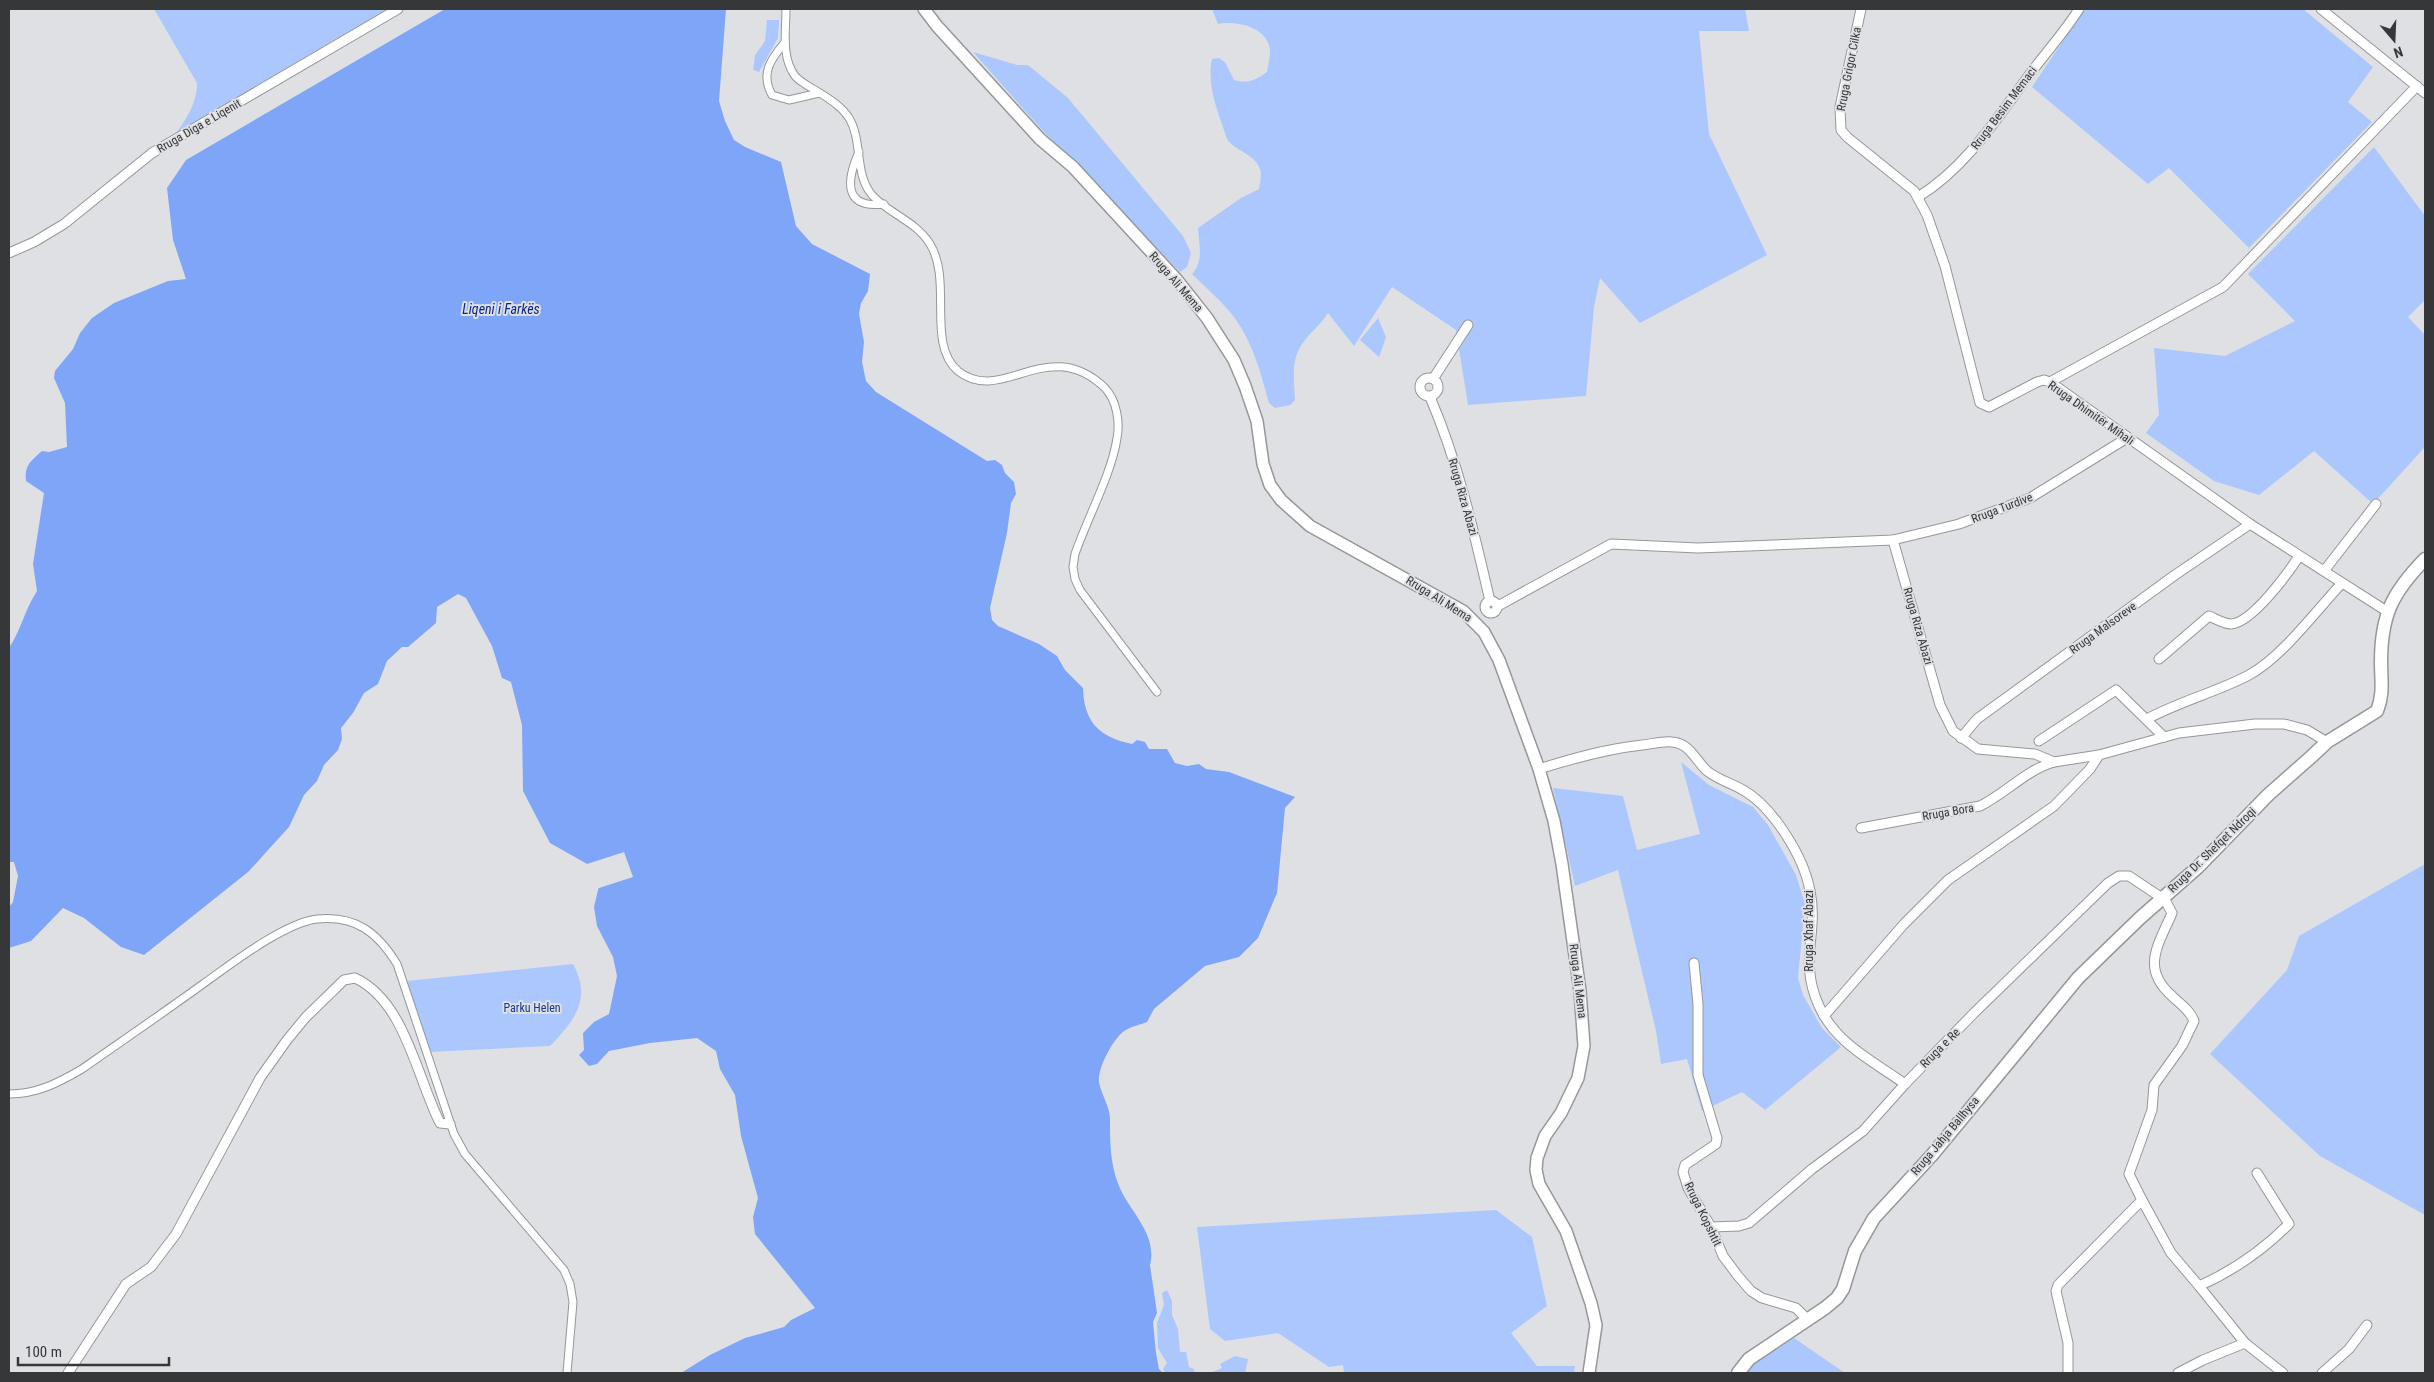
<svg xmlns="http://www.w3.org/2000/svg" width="2434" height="1382" font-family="'Roboto Condensed',sans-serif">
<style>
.green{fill:#acc7fe}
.water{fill:#7fa5f9}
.pier{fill:#dee0e4}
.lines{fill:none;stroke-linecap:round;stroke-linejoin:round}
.pedestrian-casing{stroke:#95979a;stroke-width:9}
.minor-casing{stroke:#95979a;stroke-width:11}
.tertiary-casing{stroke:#95979a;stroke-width:14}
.secondary-casing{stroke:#95979a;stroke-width:15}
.pedestrian{stroke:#fff;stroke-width:7}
.minor{stroke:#fff;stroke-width:9}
.tertiary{stroke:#fff;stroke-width:11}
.secondary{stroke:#fff;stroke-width:12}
.labels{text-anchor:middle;stroke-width:4;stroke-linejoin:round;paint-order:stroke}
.street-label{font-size:12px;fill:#363738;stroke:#dee0e4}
.park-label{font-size:12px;fill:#143694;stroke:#dee0e4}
.water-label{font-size:14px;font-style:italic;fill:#082583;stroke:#dee0e4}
</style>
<rect width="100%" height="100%" fill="#dee0e4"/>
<g class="green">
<path d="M154 9H391L174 137C185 120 197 105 197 83Z"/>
<path d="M1212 9H1745L1749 31H1699L1709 134 1767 255 1640 323 1600 278 1594 307 1586 396 1468 405 1456 330 1392 287 1354 346 1328 313C1321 324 1313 330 1305 340 1290 358 1294 378 1295 400L1290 405 1275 408 1269 403C1260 370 1252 339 1230 312 1218 298 1204 286 1192 274 1204 262 1199 243 1198 228L1241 198 1259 189C1260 184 1262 174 1260 169 1255 154 1235 151 1227 139 1219 114 1206 86 1212 59L1219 58 1225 62 1234 80C1248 84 1256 80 1267 72 1268 66 1270 58 1270 52 1270 27 1236 20 1218 24Z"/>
<polygon points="2089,9 2303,9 2373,67 2348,102 2372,122 2249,248 2169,168 2148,184 2032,87 2083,11"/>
<polygon points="767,20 779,20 778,38 759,72 753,70 755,55 765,41"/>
<polygon points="973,52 1017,65 1028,65 1068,98 1183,236 1191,253 1187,267 1180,272 1044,132"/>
<polygon points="2374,147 2425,216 2425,300 2408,317 2425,335 2425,447 2373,504 2314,451 2259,495 2214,481 2146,433 2159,415 2154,348 2225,356 2295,321 2248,274"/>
<polygon points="1378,318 1386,337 1379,357 1360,340"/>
<polygon points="1681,762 1709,785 1753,807 1768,825 1796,875 1805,904 1798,978 1803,995 1822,1028 1841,1047 1765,1110 1742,1092 1702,1111 1687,1059 1661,1064 1656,1031 1618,870 1575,886 1553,788 1623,796 1637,850 1700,834"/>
<polygon points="2425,864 2425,1215 2320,1156 2210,1054 2287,970 2299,936"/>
<path d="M573 964C592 999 575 1020 550 1046L430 1052 407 981Z"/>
<polygon points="1496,1210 1532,1237 1547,1306 1511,1333 1537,1366 1575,1366 1574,1373 1344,1373 1343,1365 1329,1367 1278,1333 1225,1341 1210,1329 1197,1227"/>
<polygon points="1167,1290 1172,1301 1172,1315 1178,1329 1180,1352 1186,1352 1189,1367 1194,1369 1195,1373 1165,1373 1163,1369 1167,1363 1158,1348 1157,1323 1164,1305 1162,1293"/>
<polygon points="1794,1338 1845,1373 1746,1373 1753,1364"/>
<polygon points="1235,1356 1248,1359 1245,1373 1210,1373 1222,1368 1220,1364"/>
</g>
<path class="water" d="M445 9H726L719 101 725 121 734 140 745 147 781 162 796 226 812 244 870 274 868 291 861 303 859 314 864 342 862 362 866 381 876 392 987 461 995 460 1002 465 1005 473 1014 482 1016 494 1011 503 1007 533 990 608 992 620 998 626 1039 644 1057 656 1065 670 1083 688C1084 722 1099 737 1132 744L1137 740 1145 742 1149 749H1167L1175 763 1187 766 1199 764 1206 769 1229 772 1295 797 1285 808 1277 893 1258 938 1239 957 1205 966 1154 1009 1147 1022C1140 1025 1132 1026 1126 1030 1114 1036 1097 1069 1099 1082 1101 1094 1110 1107 1110 1119 1110 1142 1110 1164 1119 1186 1129 1211 1158 1234 1150 1265L1157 1313 1153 1322 1156 1353 1159 1369 1163 1373H681L710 1355 745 1338 784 1327 791 1320 815 1308 755 1234 753 1217 758 1198 741 1136 735 1095 720 1069 716 1051 697 1038 650 1043 609 1051 597 1064 589 1066 579 1055 584 1050 583 1033 594 1022 609 1014 617 976 613 957 597 926 594 907 600 882 596 869 550 843 523 791 522 725 511 682 502 678 492 646 466 598 458 594 437 607 436 623 408 647H402L387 661 378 684 364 693 353 713 341 728 342 739 338 750 324 765 317 781 304 795 289 827 248 872 144 955 121 947 84 918 63 908 31 941 9 948V907L13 902 18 876 14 862H9V648C21 630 25 609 37 591L33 564 44 493 26 481C24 465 31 461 42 451L49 452 67 447 65 403 54 378 55 371 73 349 80 333 92 318 114 303 168 281 186 279 173 240 167 188 186 160Z"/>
<polygon class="pier" points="624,852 633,877 596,889 597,883 594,871 584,865"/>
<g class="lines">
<g class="pedestrian-casing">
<g id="pedestrian">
<path d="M786 9C786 30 781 57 795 76 801 83 812 88 820 93 831 100 842 107 849 118 863 141 854 174 872 195 889 214 916 221 930 244 953 281 926 344 958 371 1002 406 1048 333 1105 388 1117 401 1120 422 1117 438 1112 473 1087 519 1075 554L1073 567 1075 579 1080 590 1157 692"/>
<path d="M785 42C771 59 760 73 772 95L789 100 819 93"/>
<path d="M859 152C847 179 842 209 884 204"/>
<path d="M9 1094C37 1094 58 1083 82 1069 122 1041 163 1013 203 984 231 964 284 923 317 919 356 915 378 933 397 964L454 1134 465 1154 564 1270 570 1284 573 1302 567 1373"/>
</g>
</g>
<g class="minor-casing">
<g id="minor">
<polyline points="1861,9 1840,107 1841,130 1847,137 1914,191 1927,215 1945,266 1980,403 1989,407 2037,382 2044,380 2050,382 2250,524 2388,612"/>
<polyline points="2321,9 2425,93"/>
<path d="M1918 197C1968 166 1998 116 2033 70 2048 50 2066 30 2079 9"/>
<polyline points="9,253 34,242 64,224 152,153 398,9"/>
<circle cx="1429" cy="387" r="9"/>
<polyline points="1433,379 1468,325"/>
<polyline points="2050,382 2223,287 2417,86"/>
<path d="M1430 397C1458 462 1474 532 1490 601"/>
<polyline points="1893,540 1940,705 1953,731 1978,749 2035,754 2054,762 2099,755 2179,733 2255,724 2284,724 2307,730 2327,742"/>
<polyline points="2324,571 2376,504"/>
<circle cx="1491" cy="607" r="6"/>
<polyline points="1498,606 1611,544 1698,548 1893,540 1959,524 2030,498 2127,438"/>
<path d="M2159 659 2209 616C2216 619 2224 624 2231 624 2252 623 2289 572 2299 556"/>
<path d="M2147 719C2180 701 2217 692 2249 675 2282 657 2316 611 2342 583"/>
<polyline points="1961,738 1977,719 2175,575 2250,524"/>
<polyline points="2039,741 2116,690 2164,737"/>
<path d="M1539 769C1574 758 1606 749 1642 745 1652 744 1663 741 1672 742 1689 743 1695 759 1706 770 1716 779 1731 783 1743 790 1773 807 1804 857 1810 891 1819 933 1798 960 1819 1006 1836 1044 1873 1061 1905 1084"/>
<path d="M1861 828 1980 806C2005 794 2026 770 2054 762"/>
<polyline points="1694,963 1698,1004 1698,1075 1717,1138 1716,1144 1685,1165 1683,1172 1688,1188 1711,1227 1723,1256 1738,1276 1751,1291 1762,1298 1796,1308 1808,1320"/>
<polyline points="1824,1016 1904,924 1948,880 2054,806 2090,769 2099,755"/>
<path d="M2142 1200 2171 1253 2199 1286C2233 1271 2263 1250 2289 1224L2257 1173"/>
<path d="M1711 1227 1739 1226 1749 1223 1812 1169 1863 1131 1905 1084 1974 1013 2108 883 2119 876H2129L2165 900 2172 913C2159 944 2140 968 2172 996 2180 1004 2190 1010 2194 1021L2182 1046 2154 1085 2152 1110 2129 1174 2142 1200 2058 1285 2056 1291 2068 1343V1373"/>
<polyline points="2199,1286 2245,1343"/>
<path d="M68 1373 126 1284 151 1267 176 1234 260 1078 287 1040 306 1017 344 980 355 978C405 1001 417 1078 440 1123L450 1124"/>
<polyline points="2178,1373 2203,1360 2245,1343 2283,1373"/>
<polyline points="2322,1373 2349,1349 2367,1325"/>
</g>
</g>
<g class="tertiary-casing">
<polyline id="tertiary" points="924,9 937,26 1040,139 1073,167 1177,280 1207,318 1234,360 1245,386 1257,421 1263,464 1270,485 1281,500 1310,526 1463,611 1484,632 1499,660 1539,769 1554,821 1562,864 1580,991 1584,1046 1578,1078 1561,1113 1545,1136 1537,1158 1536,1170 1539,1184 1566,1231 1591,1303 1596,1325 1589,1373"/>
</g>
<g class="secondary-casing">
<path id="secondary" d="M1738 1373 1749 1359 1825 1308 1837 1298 1843 1289 1855 1251 1874 1218 1932 1155 2078 978 2140 918 2198 867 2268 795 2311 757 2327 742 2377 711C2384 694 2381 680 2381 662 2381 614 2393 592 2425 559"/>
</g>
<use href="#pedestrian" class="pedestrian"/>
<use href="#minor" class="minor"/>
<use href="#tertiary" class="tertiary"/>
<use href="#secondary" class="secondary"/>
</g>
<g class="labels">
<g class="street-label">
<text transform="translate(1849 69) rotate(-79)" y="4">Rruga Grigor Cilka</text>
<text transform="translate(2004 108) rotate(-53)" y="4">Rruga Besim Memaci</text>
<text transform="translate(199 126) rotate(-30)" y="4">Rruga Diga e Liqenit</text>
<text transform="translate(1176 282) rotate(49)" y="4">Rruga Ali Mema</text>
<text transform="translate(2091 413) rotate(35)" y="4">Rruga Dhimitër Mihali</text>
<text transform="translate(1463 497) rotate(74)" y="4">Rruga Riza Abazi</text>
<text transform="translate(2002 508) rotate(-21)" y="4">Rruga Turdive</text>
<text transform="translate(1439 599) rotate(32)" y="4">Rruga Ali Mema</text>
<text transform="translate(1918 626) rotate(74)" y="4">Rruga Riza Abazi</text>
<text transform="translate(2103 628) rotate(-36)" y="4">Rruga Malsoreve</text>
<text transform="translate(1948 812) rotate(-10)" y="4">Rruga Bora</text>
<text transform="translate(2212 850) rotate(-44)" y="4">Rruga Dr. Shefqet Ndroqi</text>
<text transform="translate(1809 931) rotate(-90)" y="4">Rruga Xhaf Abazi</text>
<text transform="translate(1578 981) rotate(83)" y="4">Rruga Ali Mema</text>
<text transform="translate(1940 1048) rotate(-45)" y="4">Rruga e Re</text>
<text transform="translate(1945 1136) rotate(-50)" y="4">Rruga Jahja Ballhysa</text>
<text transform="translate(1703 1214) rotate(64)" y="4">Rruga Kopshtit</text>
</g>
<g class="park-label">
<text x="532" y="1012">Parku Helen</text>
</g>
<g class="water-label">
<text x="501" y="314">Liqeni i Farkës</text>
</g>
</g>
<rect width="2434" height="1382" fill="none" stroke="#363738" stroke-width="20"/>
<g transform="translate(2394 40) rotate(161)" stroke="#dee0e4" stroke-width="4" paint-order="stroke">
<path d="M0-4L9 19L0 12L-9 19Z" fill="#363738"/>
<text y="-8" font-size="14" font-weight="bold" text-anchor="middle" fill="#363738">N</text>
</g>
<path d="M18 1357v8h151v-8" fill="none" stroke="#363738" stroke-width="2.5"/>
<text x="25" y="1357" font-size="15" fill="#363738" stroke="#dee0e4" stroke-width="4" paint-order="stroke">100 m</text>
</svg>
